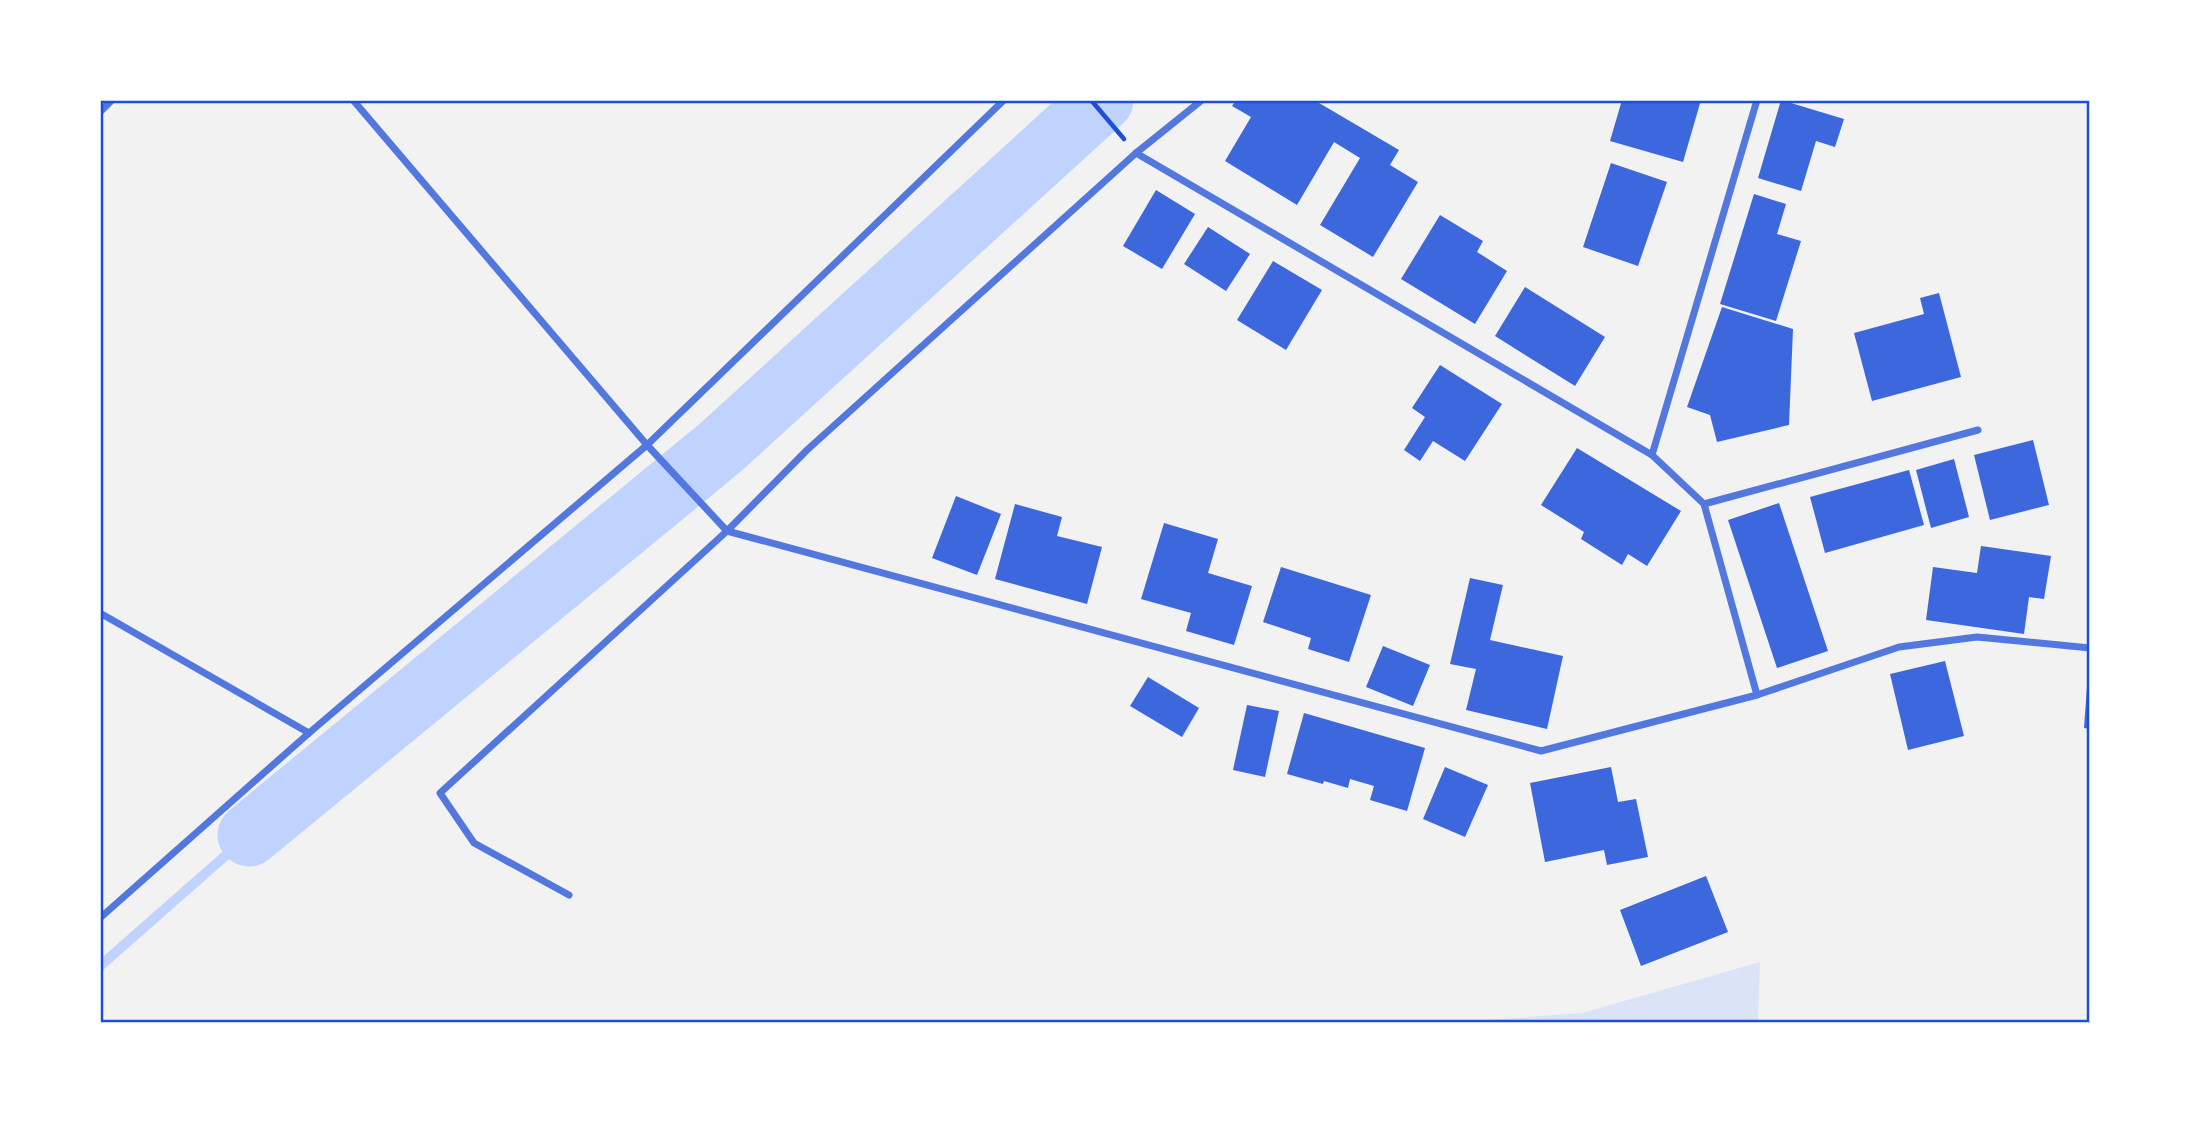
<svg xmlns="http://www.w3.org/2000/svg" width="2190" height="1123" font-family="'Playfair Display',serif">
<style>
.green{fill:#dbe4f7}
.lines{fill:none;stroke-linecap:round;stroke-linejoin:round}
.stream{stroke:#bfd3fe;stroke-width:10}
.river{stroke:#bfd3fe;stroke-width:63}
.building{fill:#3d67dc}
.path{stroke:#1d4ed8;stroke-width:4.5}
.minor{stroke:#5277de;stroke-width:7}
.neatline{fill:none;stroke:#1d4ed8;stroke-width:2.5}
</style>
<rect width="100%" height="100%" fill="#f2f2f2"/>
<polygon class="green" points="1760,962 1758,1023 1448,1023 1582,1013"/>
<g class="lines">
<polyline class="stream" points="100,966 249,835"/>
<polyline class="river" points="249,835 721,447 1102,100"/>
</g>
<g class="building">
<polygon points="1236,100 1314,100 1399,150 1390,165 1418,182 1373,257 1320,225 1360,158 1334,142 1297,205 1225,161 1251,117 1232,106"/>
<polygon points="1622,100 1701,100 1683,162 1610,141"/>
<polygon points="1781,100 1844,119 1835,147 1816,141 1801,191 1758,178"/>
<polygon points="2087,110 2090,110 2090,186 2088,186"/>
<polygon points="1611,163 1667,182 1638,266 1583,247"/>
<polygon points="1156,190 1195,214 1162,269 1123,246"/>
<polygon points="1754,194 1786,204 1777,234 1801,241 1776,321 1720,304"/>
<polygon points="1440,215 1483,241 1477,252 1507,271 1475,324 1401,279"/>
<polygon points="1208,227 1250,254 1226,291 1184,264"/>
<polygon points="1273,261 1322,290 1286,350 1237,320"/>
<polygon points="1525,287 1605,337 1575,386 1495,336"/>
<polygon points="1939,293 1961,377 1872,401 1854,333 1924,314 1920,298"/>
<polygon points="1722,307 1793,329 1789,425 1717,442 1710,415 1687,407"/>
<polygon points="1440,365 1502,404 1465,461 1433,441 1420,461 1404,450 1425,417 1412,408"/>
<polygon points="2033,440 2049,505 1990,520 1974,455"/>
<polygon points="1577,448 1681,511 1647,566 1628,554 1622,565 1581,539 1584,532 1541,505"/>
<polygon points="1954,459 1969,517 1931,528 1916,470"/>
<polygon points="1909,470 1924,525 1825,553 1810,497"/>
<polygon points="956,496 1001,514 977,575 932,558"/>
<polygon points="1779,503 1828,651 1777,668 1728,520"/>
<polygon points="1015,504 1062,517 1057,536 1102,547 1087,604 995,579"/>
<polygon points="1164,523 1218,539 1208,573 1252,586 1234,645 1186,631 1191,613 1141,599"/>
<polygon points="1981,546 2051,556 2044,599 2029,597 2024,634 1926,620 1933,567 1977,573"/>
<polygon points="1281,567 1371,595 1349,662 1308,649 1311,638 1263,622"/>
<polygon points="1470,578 1503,585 1490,640 1563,656 1547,729 1466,710 1476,669 1450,664"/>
<polygon points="1383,646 1430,665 1413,706 1366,687"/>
<polygon points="1945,661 1964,736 1908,750 1890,674"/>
<polygon points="2088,673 2090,673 2090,729 2084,728"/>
<polygon points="1148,677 1199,708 1182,737 1130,706"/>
<polygon points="1247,705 1279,711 1265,777 1233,770"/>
<polygon points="1304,713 1425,748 1407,811 1370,800 1374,786 1350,779 1348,788 1324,781 1323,784 1287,774"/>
<polygon points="1445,767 1488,785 1465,837 1423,819"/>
<polygon points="1611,767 1618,802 1636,799 1648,857 1607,865 1604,850 1545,862 1530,783"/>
<polygon points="1706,876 1728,932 1641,966 1620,910"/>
</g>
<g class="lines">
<polyline class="path" points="1091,100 1124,139"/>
<g class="minor">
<polyline points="353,100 647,445 727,531 1541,751 1757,695 1899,647 1977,637 2090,648"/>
<polyline points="1757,100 1652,455 1704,504 1757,695"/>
<polyline points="100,112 112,100"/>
<polyline points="1136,153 1652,455"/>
<polyline points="1704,504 1978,430"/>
<polyline points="100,613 309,733"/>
<polyline points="569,895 474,843 440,793 727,531 807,450 1136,153 1202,100"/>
<polyline points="100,918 309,733 647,445 1004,100"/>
</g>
</g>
<rect width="2190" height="1123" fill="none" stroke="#ffffff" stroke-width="203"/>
<rect x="102" y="102" width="1986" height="919" class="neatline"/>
</svg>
